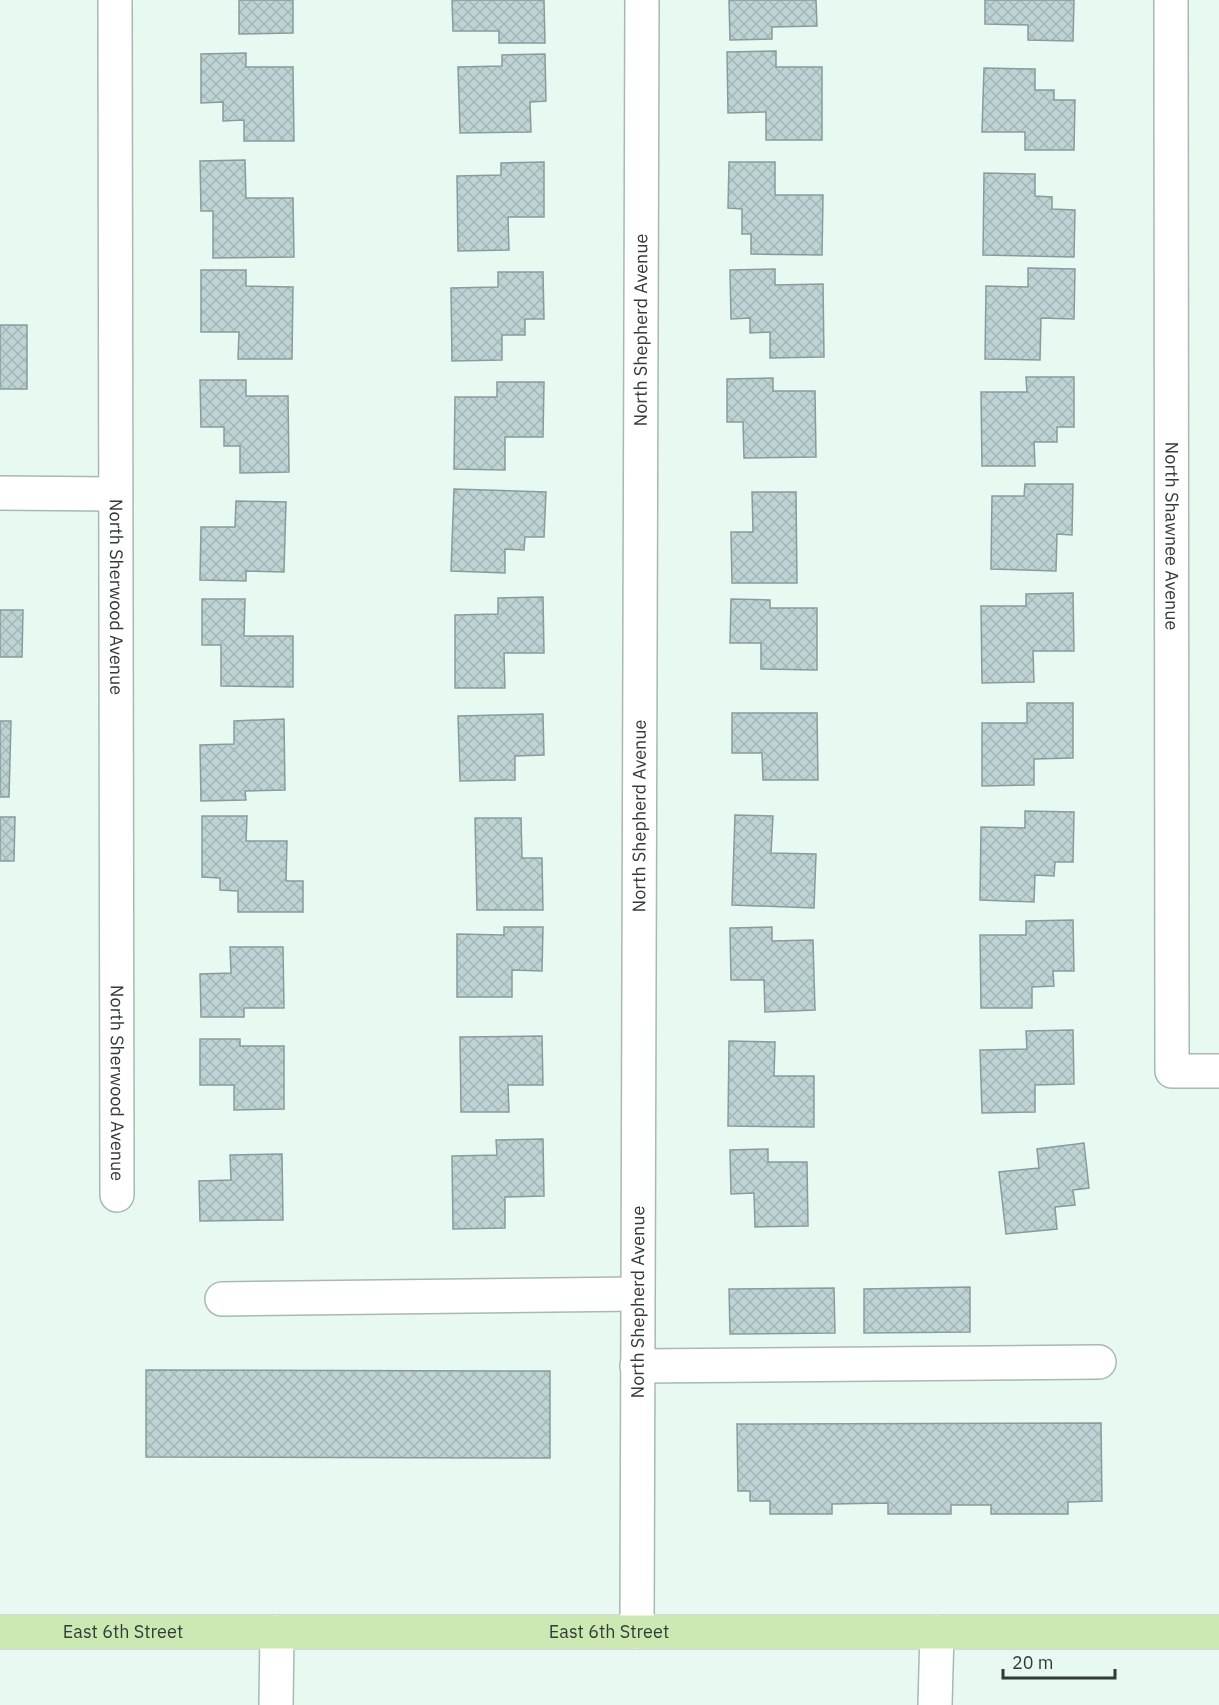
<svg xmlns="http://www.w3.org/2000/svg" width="1219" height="1705" font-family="'IBM Plex Sans',sans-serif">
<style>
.building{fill:url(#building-cross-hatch);stroke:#889c9d;stroke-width:1.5}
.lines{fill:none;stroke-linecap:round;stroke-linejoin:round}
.minor-casing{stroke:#a8b9b1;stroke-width:36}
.major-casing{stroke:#d6d8d7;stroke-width:36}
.minor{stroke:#fff;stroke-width:33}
.major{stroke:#cde9b3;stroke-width:33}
.labels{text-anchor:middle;stroke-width:6;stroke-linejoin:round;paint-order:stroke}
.street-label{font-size:18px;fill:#333b37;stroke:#e7f9f0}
</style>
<defs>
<pattern id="building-cross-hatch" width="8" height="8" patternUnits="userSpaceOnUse" patternTransform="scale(1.5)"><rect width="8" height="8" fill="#bed3d4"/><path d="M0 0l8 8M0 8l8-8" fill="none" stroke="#a4b6b7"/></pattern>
</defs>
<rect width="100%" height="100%" fill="#e7f9f0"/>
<g class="building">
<polygon points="239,0 293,0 293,33 239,34"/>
<polygon points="452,0 544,0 545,43 499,43 499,31 453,31"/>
<polygon points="729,0 816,0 817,26 772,27 772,39 730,40"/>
<polygon points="985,0 1074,0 1073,41 1028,40 1028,25 985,24"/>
<polygon points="776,51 776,67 822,67 822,140 766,140 766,112 728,113 727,52"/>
<polygon points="246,53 246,67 293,67 294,141 244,141 244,120 223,121 223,102 201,103 201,54"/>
<polygon points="545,54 546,101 530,102 531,132 460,133 458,67 502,66 502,55"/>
<polygon points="984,68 1035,69 1035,90 1054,90 1054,100 1075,100 1074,150 1025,150 1025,132 982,132"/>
<polygon points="245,160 246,198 293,198 294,257 213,258 213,211 201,211 200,161"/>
<polygon points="544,162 544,217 508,217 509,250 458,251 457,176 501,175 501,163"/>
<polygon points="729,162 775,162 775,195 823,195 822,255 751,254 751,234 742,234 742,209 728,208"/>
<polygon points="984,173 1035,174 1035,196 1052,197 1052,209 1075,210 1074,257 983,255"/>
<polygon points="1028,268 1075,269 1074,319 1041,318 1040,360 985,359 986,286 1028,287"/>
<polygon points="775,269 775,285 823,284 824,357 770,358 770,332 750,333 750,318 731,319 730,270"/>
<polygon points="201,270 246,270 246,286 293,287 292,359 238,359 239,332 201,332"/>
<polygon points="498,272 543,272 544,319 525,319 525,335 502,335 502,360 452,361 451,288 498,287"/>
<rect x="0" y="325" width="27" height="64"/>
<polygon points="1026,377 1074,377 1074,427 1057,427 1057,442 1034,442 1035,466 982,466 981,392 1027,392"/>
<polygon points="773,378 773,391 815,391 816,457 744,458 743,422 727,422 727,379"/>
<polygon points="200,380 246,380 246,396 288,396 289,472 240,473 240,446 224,446 224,427 201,427"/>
<polygon points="497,382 544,382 543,437 505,437 505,470 454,469 455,397 497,397"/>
<polygon points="1025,484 1073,484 1072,535 1057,534 1056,571 991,569 992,496 1024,496"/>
<polygon points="454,489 546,492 544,537 525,537 524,550 505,549 505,573 451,571"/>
<polygon points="752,492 796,492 797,583 732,583 731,532 753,532"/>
<polygon points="236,501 286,502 284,572 246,571 246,581 200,580 201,527 235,527"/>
<polygon points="1073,593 1074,651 1033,651 1034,682 982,683 981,606 1026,606 1026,594"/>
<polygon points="543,597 544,653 504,653 505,688 455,688 455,615 498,614 498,598"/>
<polygon points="202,599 245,599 244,636 293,636 293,687 221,686 221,645 202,645"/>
<polygon points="731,599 770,600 770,608 817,608 817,670 761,669 761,643 730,643"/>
<polygon points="0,610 23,610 22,657 0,657"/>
<polygon points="1027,703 1073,703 1073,758 1034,759 1034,785 982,786 982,723 1027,723"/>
<polygon points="732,713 817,713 818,780 763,780 762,753 732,753"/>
<polygon points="543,714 544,755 515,756 515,780 460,781 458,716"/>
<polygon points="284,719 285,790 245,791 246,800 201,801 200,745 234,744 234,721"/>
<polygon points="0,721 11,721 9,797 0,797"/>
<polygon points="1025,811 1074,812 1073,862 1055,862 1054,876 1035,875 1034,902 980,900 981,827 1025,828"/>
<polygon points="735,815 773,816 771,853 816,854 814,908 732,905"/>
<polygon points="202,816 247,816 246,841 287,841 286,881 303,881 303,912 238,912 238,891 220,890 220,878 202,877"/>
<polygon points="0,817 15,817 14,861 0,861"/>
<polygon points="475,818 521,818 522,858 542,858 543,910 477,910"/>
<polygon points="1073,920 1074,971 1053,971 1054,986 1032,987 1032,1008 981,1008 980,935 1026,935 1026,921"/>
<polygon points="504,927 543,927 542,971 512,970 512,997 457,997 457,934 504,935"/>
<polygon points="772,927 772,941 813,940 815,1010 765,1012 764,980 731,980 730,928"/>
<polygon points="230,947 283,947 284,1008 244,1008 244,1017 201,1017 200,974 231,973"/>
<polygon points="1073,1030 1074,1084 1035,1085 1035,1112 982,1113 980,1050 1027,1049 1026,1031"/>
<polygon points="542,1036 543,1085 508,1085 509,1112 461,1112 460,1037"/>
<polygon points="200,1039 240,1039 240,1046 284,1046 284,1109 234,1110 234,1085 200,1085"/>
<polygon points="729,1041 775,1042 774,1076 814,1076 814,1127 728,1126"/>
<polygon points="543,1139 544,1196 505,1197 505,1228 453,1229 452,1156 497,1155 496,1140"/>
<polygon points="1084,1143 1089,1188 1073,1190 1075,1205 1055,1207 1057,1229 1006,1234 999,1172 1039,1168 1037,1149"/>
<polygon points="768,1149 768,1162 807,1162 808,1226 755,1227 754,1193 731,1194 730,1150"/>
<polygon points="282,1154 283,1220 200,1221 199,1181 231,1180 230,1155"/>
<polygon points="970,1287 970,1332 864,1333 864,1289"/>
<polygon points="834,1288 835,1333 730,1334 729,1289"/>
<polygon points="146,1370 550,1371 550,1458 146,1457"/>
<polygon points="1101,1423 1102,1501 1068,1502 1068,1514 991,1514 991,1505 951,1505 951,1514 888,1514 888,1503 832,1504 832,1514 770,1514 770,1501 750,1501 750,1491 738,1491 737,1424"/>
</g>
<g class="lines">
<g class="minor-casing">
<g id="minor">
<path id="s1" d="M115 0 117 1195"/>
<path id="s2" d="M1171 0 1172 1071H1219"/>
<polyline points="0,493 114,494"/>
<polyline points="222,1299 637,1294"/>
<polyline points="637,1366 1099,1362"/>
<path id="s3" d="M637 1632 642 0"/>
<polyline points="276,1705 277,1632"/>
<polyline points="935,1705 937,1632"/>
</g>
</g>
<g class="major-casing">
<g id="major">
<path id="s4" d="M0 1632H1219"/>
</g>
</g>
<use href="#minor" class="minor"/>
<use href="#major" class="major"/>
</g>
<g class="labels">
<g class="street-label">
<text dy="6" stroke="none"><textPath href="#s3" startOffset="1302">North Shepherd Avenue</textPath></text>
<text dy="6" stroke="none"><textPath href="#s2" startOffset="536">North Shawnee Avenue</textPath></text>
<text dy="6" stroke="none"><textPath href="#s1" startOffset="597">North Sherwood Avenue</textPath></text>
<text dy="6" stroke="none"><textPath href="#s3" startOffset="816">North Shepherd Avenue</textPath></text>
<text dy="6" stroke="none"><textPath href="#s1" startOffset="1083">North Sherwood Avenue</textPath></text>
<text dy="6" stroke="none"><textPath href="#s3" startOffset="330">North Shepherd Avenue</textPath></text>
<text dy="6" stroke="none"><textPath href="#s4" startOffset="123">East 6th Street</textPath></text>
<text dy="6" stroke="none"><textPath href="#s4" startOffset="609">East 6th Street</textPath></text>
</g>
</g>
<path d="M1003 1669v9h112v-9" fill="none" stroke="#333b37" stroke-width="3"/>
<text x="1012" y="1669" font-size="18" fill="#333b37" stroke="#e7f9f0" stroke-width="4.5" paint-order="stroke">20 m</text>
</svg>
